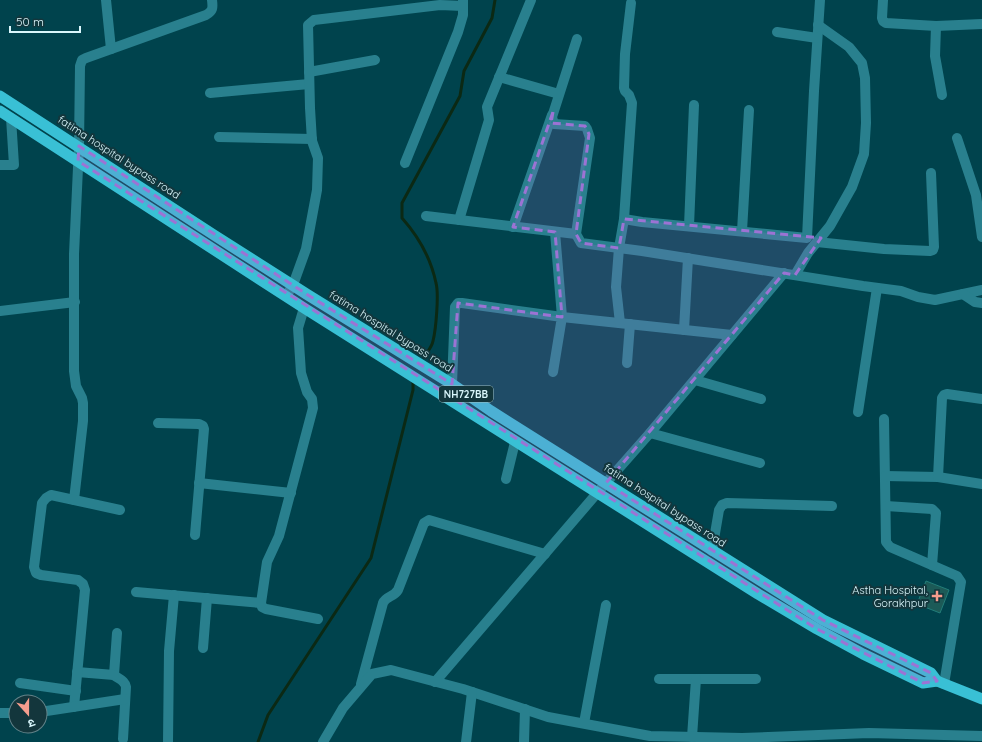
<svg xmlns="http://www.w3.org/2000/svg" width="982" height="742" font-family="Quicksand,'Noto Sans Devanagari',sans-serif">
<style>
.lines{fill:none;stroke-linecap:round;stroke-linejoin:round}
.stream{stroke:#0b2914;stroke-width:3}
.building{fill:#1c5a57;stroke:#227d79}
.minor{stroke:#29808e;stroke-width:10}
.trunk{stroke:#39c0d5;stroke-width:11}
.marked{fill:#9c73d4;fill-opacity:0.2;stroke:#9c73d4;stroke-width:3;stroke-dasharray:8 5;stroke-linejoin:round}
.poi-dot{fill:#f59d8d;stroke:#13363c;stroke-width:1.5}
.labels{text-anchor:middle;stroke-width:4;stroke-linejoin:round;paint-order:stroke}
.shield{fill:#13363c;stroke:#9ebdc2;stroke-width:1}
.shield-label{font-size:10px;font-weight:bold;fill:#daf7fc}
.street-label{font-size:11px;fill:#daf7fc;stroke:#13363c}
.poi-label{font-size:11px;fill:#daf7fc;stroke:#13363c;text-anchor:end}
</style>
<rect width="100%" height="100%" fill="#00434d"/>
<g class="lines">
<g class="stream">
<path d="M424 357C427 352 432 347 433 341 436 329 439 294 436 283 431 259 418 236 402 218V203L460 96 464 71 492 18 495 0"/>
<polyline points="258,742 268,715 371,558 413,390 413,382"/>
</g>
</g>
<polygon class="building" points="926,581 949,590 940,613 917,604"/>
<g class="lines">
<g class="minor">
<polyline points="106,0 111,49"/>
<polyline points="883,0 882,18 883,21 886,23 936,26 982,24"/>
<polyline points="631,3 625,54 624,88 625,91 629,95 632,103 624,219 642,222 807,238 814,91 820,0"/>
<polyline points="936,26 935,56 942,95"/>
<polyline points="777,32 817,38"/>
<polyline points="577,39 552,117 554,124 585,126 587,129 590,138 576,234 581,243 642,251 863,286 901,291 918,297 935,300 982,290"/>
<polyline points="309,72 375,60"/>
<polyline points="499,77 559,94"/>
<polyline points="210,93 309,84"/>
<polyline points="219,137 312,139"/>
<polyline points="957,138 976,195 982,237"/>
<polyline points="405,163 458,32 463,15 463,0"/>
<polyline points="0,165 14,165 11,118"/>
<polyline points="426,216 576,234"/>
<polyline points="459,220 489,120 487,107 531,0"/>
<polyline points="689,226 694,105"/>
<polyline points="513,227 552,115"/>
<polyline points="742,231 749,110"/>
<polyline points="555,232 562,317 732,335"/>
<polyline points="817,242 884,249 930,251 933,250 934,247 931,173"/>
<polyline points="795,275 808,253 830,226 852,187 864,154 866,123 865,78 862,63 849,47 818,25"/>
<polyline points="963,294 975,302 982,303"/>
<polyline points="286,296 293,285 306,249 317,190 318,158 312,141 310,108 308,25 314,20 331,18 440,5 463,6"/>
<polyline points="304,308 298,328 301,373 307,392 312,399 313,408 279,536 267,562 261,603 262,607 266,609 318,619"/>
<polyline points="0,311 75,302"/>
<polyline points="620,323 616,287 619,248 624,219"/>
<polyline points="684,330 688,258"/>
<polyline points="627,363 630,324"/>
<polyline points="695,380 761,399"/>
<polyline points="452,384 455,307 458,303 462,303 562,317 553,372"/>
<polyline points="858,412 877,288"/>
<polyline points="884,419 886,542 890,547 957,576 961,582 944,684"/>
<polyline points="158,423 199,424 203,426 204,429 195,535"/>
<polyline points="650,433 760,463"/>
<polyline points="885,476 938,477 982,484"/>
<polyline points="938,477 942,398 944,395 947,394 982,399"/>
<polyline points="506,479 515,442"/>
<polyline points="199,483 291,493"/>
<path d="M74 500 83 421V403L82 398 76 386 74 371V254L79 146 80 66 82 60 86 58 206 15C213 11 213 8 212 0"/>
<polyline points="886,506 932,509 936,513 932,565"/>
<polyline points="712,551 719,510 722,505 727,503 832,506"/>
<polyline points="136,592 261,603"/>
<path d="M117 633 114 675C118 679 125 680 126 687L123 739"/>
<polyline points="203,648 207,598"/>
<polyline points="77,672 114,675"/>
<polyline points="659,679 756,679"/>
<polyline points="435,682 598,492 650,433 784,273"/>
<polyline points="20,683 76,691"/>
<path d="M361 684 383 603C386 596 394 597 398 590L424 523 429 520 545 554"/>
<polyline points="74,707 85,590 83,584 78,580 41,575 36,573 34,567 42,503 46,498 51,495 120,510"/>
<polyline points="40,712 125,699"/>
<polyline points="0,713 16,713"/>
<polyline points="584,723 606,605"/>
<polyline points="692,737 696,679"/>
<polyline points="168,742 169,651 174,595"/>
<polyline points="323,742 343,708 372,674 391,670 463,689 548,717 650,736 742,738 869,733 982,736"/>
<polyline points="466,742 472,692"/>
<polyline points="524,742 525,709"/>
</g>
<g class="trunk">
<polyline points="0,96 214,235 308,295 452,384 491,411 823,620 931,673 937,681 982,699"/>
<polyline points="0,111 304,308 758,594 817,629 863,654 923,683 937,681"/>
</g>
</g>
<path class="marked" d="M553 112 551 123 585 126 589 134 576 234 581 243 619 248 624 219 821 238 795 275 784 273 606 483 823 620 931 673 937 681 923 683 817 629 78 161 79 146 308 295 452 384 458 303 562 317 555 232 513 227Z"/>
<path class="poi-dot" d="M935 590h4v4h4v4h-4v4h-4v-4h-4v-4h4z"/>
<g class="labels">
<rect class="shield" x="439" y="386" width="54" height="16" rx="3"/>
<g class="shield-label">
<text x="466" y="398">NH727BB</text>
</g>
<g class="street-label">
<text transform="translate(119 157) rotate(33)" y="4">fatima hospital bypass road</text>
<text transform="translate(391 331) rotate(32)" y="4">fatima hospital bypass road</text>
<text transform="translate(665 505) rotate(33)" y="4">fatima hospital bypass road</text>
</g>
<g class="poi-label">
<text x="928" y="594">Astha Hospital,<tspan x="928" dy="13">Gorakhpur</tspan></text>
</g>
</g>
<g transform="translate(28 714) rotate(159)"><circle r="19" fill="#13363c" stroke="#638389"/>
<path d="M0-3L7 15L0 10L-7 15Z" fill="#f59d8d"/>
<text y="-6" font-size="11" font-weight="bold" text-anchor="middle" fill="#daf7fc">उ</text>
</g>
<path d="M10 26v6h70v-6" fill="none" stroke="#daf7fc" stroke-width="2"/>
<text x="16" y="26" font-size="12" fill="#daf7fc" stroke="#13363c" stroke-width="3" paint-order="stroke">50 m</text>
</svg>
